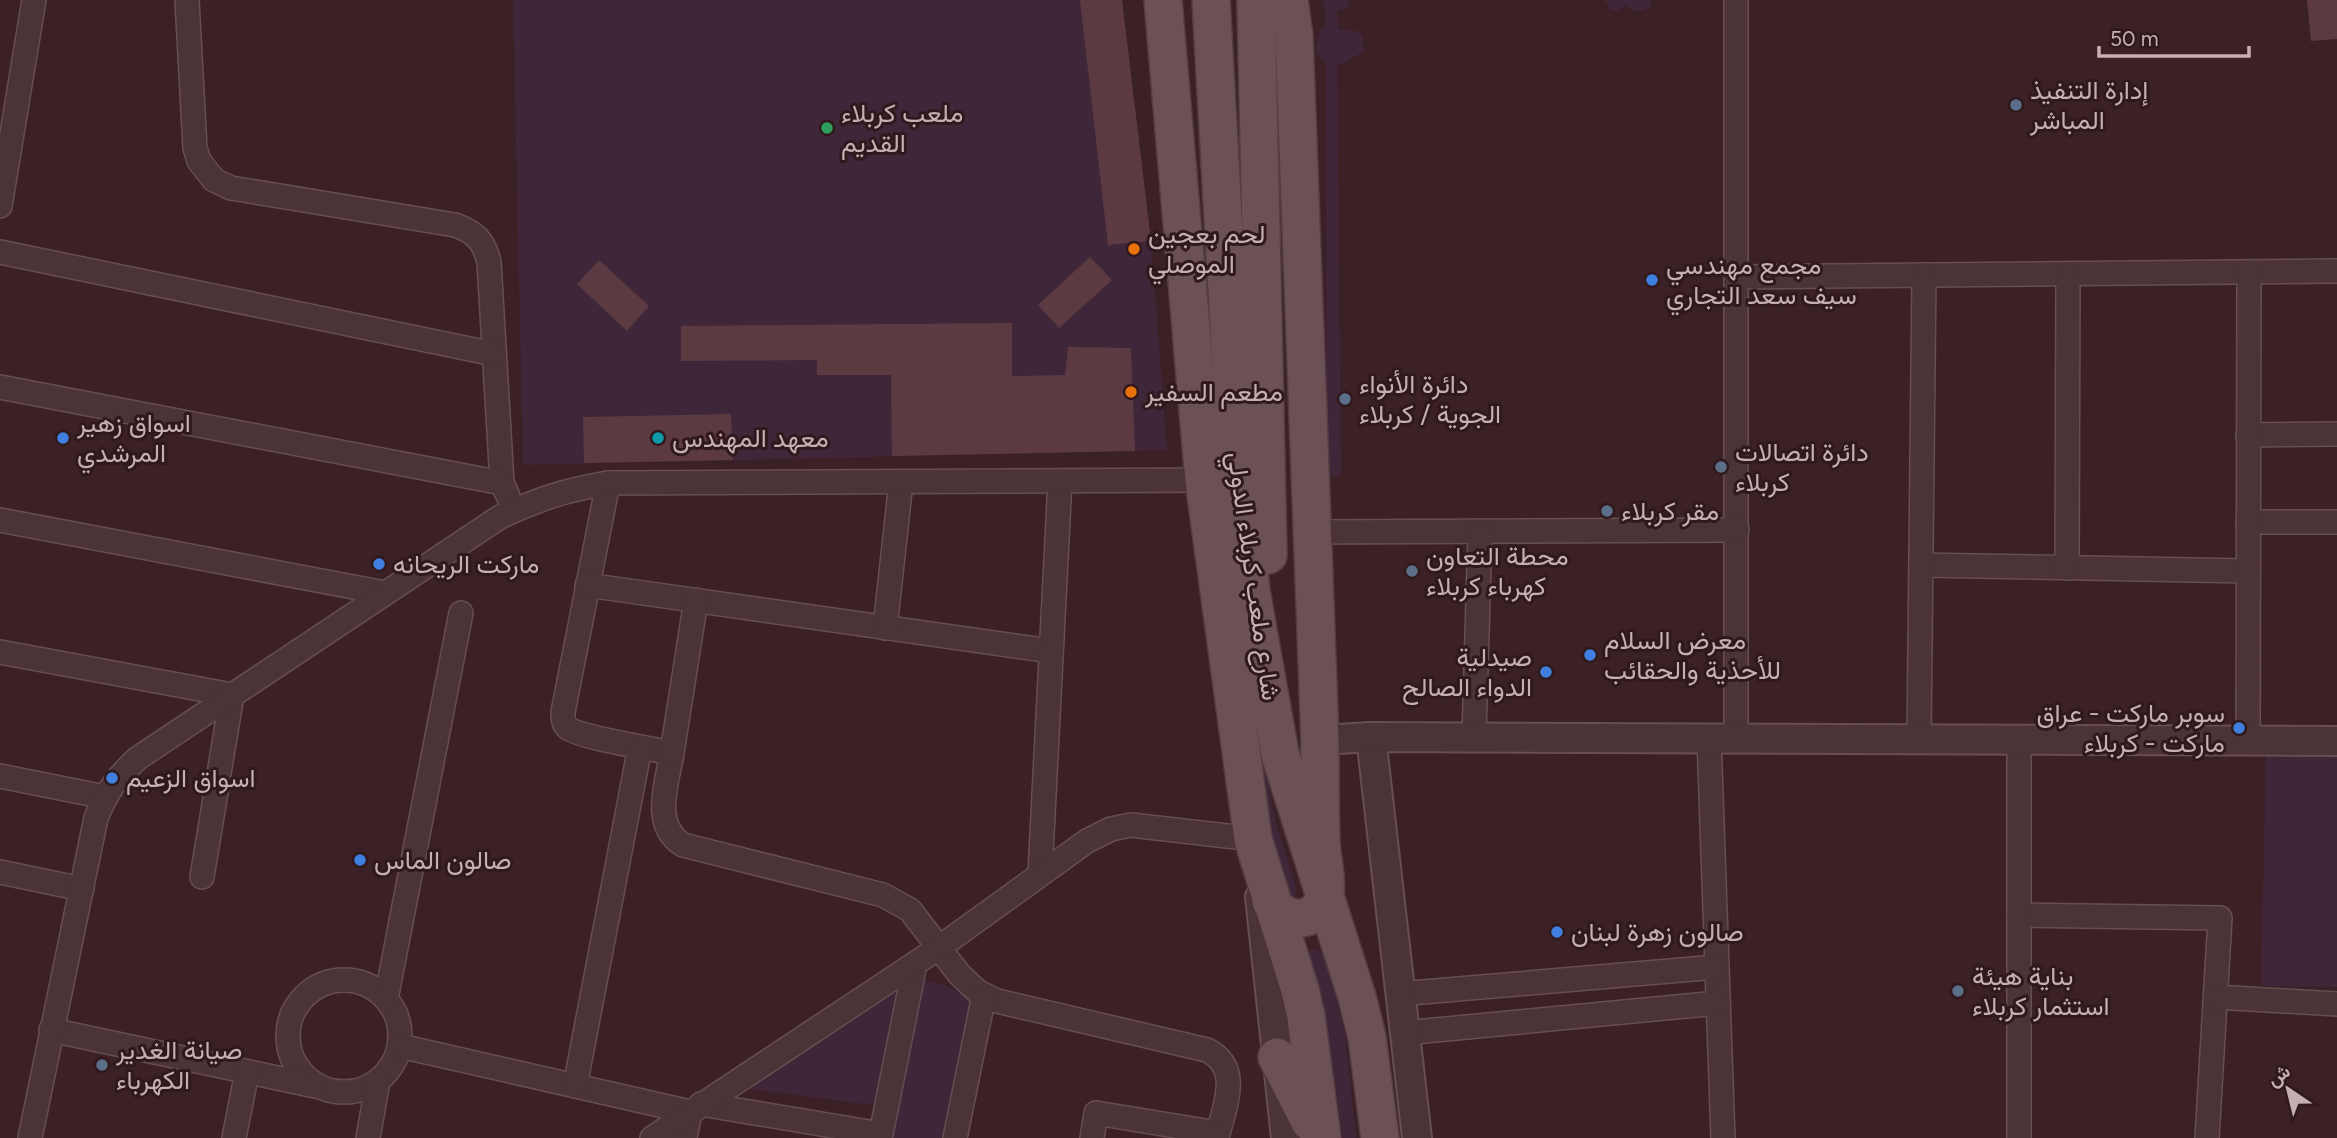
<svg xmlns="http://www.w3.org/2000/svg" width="2337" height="1138" font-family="Figtree,Vazirmatn,sans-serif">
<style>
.green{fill:#402639}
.building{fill:#5b3b41}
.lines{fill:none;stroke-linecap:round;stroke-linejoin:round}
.minor-casing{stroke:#664e52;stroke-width:26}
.tertiary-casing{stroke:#664e52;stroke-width:32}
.primary-casing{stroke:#543d41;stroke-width:40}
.minor{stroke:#4b3338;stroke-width:23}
.tertiary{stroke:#4b3338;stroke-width:28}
.primary{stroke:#6b5156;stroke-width:37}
.service-dot{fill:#5c6f8a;stroke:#30191d;stroke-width:2.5}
.leisure-dot{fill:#2e9e5b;stroke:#30191d;stroke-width:2.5}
.food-dot{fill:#e8710a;stroke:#30191d;stroke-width:2.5}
.shop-dot{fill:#3f7fe0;stroke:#30191d;stroke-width:2.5}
.culture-dot{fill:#0f9aa8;stroke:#30191d;stroke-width:2.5}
.labels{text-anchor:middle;stroke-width:6;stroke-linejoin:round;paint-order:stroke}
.poi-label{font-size:26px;fill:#c7aeb2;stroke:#30191d;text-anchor:start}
.street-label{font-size:26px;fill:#c7aeb2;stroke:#30191d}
</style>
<rect width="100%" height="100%" fill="#3b2025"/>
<g class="green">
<polygon points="513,0 1122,0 1151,241 1167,450 523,465"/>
<polygon points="1325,0 1350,0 1346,10 1337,10 1338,29 1357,31 1363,36 1364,51 1345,63 1337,64 1341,476 1327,476 1326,61 1320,59 1316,49 1320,30 1325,29 1325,6 1322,4"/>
<polygon points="1601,0 1651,0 1651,7 1636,12 1625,5 1617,11 1610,9 1606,1"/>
<polygon points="1245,673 1277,827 1295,884 1296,906 1282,910"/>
<polygon points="2266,754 2337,756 2337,987 2261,986"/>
<polygon points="1312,949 1322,952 1327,961 1345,1034 1356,1138 1343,1138 1333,1070 1306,952"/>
<path d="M902 978C938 982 946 983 977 1003L952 1138H874L880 1106 744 1088Z"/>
</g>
<g class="building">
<polygon points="1080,0 1122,0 1151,241 1108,245"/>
<polygon points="2307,0 2337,0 2337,39 2311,41"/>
<polygon points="1090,257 1112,280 1059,328 1038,305"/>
<polygon points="599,260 649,306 627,331 577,284"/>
<polygon points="1012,323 1012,376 1065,375 1068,347 1131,348 1135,451 892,456 891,375 817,375 817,360 681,361 681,326"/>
<polygon points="731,414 733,460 584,463 583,417"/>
</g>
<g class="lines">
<g class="minor-casing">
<g id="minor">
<path d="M187 0 195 148 199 161 214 180 231 188 455 225C475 232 484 241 489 262L502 483"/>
<polyline points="1736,0 1736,738"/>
<polyline points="0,206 34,0"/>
<polyline points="0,252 494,354"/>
<polyline points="1736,277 2337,271"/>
<polyline points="0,387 502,483 508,496"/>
<polyline points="2248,435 2337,434"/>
<path d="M608 483 563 712C563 719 563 723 568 728 579 737 653 749 672 753 667 783 651 825 683 845L883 895 910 910 959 974 978 992 997 1001 1207 1050C1243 1068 1224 1107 1217 1138"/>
<polyline points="0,520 385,593"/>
<polyline points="2248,522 2337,522"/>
<polyline points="1311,532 1737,530"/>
<polyline points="1921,565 2248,571"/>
<polyline points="2067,568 2068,274"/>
<polyline points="587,585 1051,651"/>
<polyline points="885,628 901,482"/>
<polyline points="0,652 232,695 202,877"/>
<polyline points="1474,737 1480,531"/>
<polyline points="1709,738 1723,1138"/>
<polyline points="1919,739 1924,275"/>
<polyline points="2248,740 2249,272"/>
<polyline points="672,753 696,600"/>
<polyline points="0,776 105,797"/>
<polyline points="0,872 82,889"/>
<polyline points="1040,873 1060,481"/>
<polyline points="2019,915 2220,918 2207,1138"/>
<circle cx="344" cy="1036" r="56"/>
<polyline points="1399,994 1717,967"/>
<polyline points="2216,997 2337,1004"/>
<polyline points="386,999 461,613"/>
<polyline points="51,1030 315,1086"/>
<polyline points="1404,1033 1718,1003"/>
<polyline points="400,1046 690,1112 685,1138"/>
<polyline points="575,1086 640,747"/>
<polyline points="701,1104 881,1134 915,964"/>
<path d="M30 1138 96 818C107 791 117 777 138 758L500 517C539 499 565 490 608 483L1204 480"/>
<polyline points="234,1138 247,1072"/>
<polyline points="368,1138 378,1081"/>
<polyline points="652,1138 940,947 1087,841 1111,829 1131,825 1253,839"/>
<polyline points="955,1138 984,995"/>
<polyline points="1092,1138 1096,1113 1218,1133"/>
<polyline points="2019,1138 2019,739"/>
</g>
</g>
<g class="tertiary-casing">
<g id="tertiary">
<polyline points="1371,737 1417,1138"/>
<polyline points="1320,740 1371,737 2337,741"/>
<polyline points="1260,897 1286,1138"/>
</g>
</g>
<g class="primary-casing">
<g id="primary">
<polyline points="1163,0 1204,480 1253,839 1300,990 1306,1016 1322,1138"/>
<polyline points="1211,0 1235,434 1251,591 1280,754 1357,997 1367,1037 1380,1138"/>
<polyline points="1256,0 1268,555"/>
<path d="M1271 901C1287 928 1322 922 1325 892 1327 876 1322 859 1321 843 1320 809 1320 774 1320 740L1294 36 1289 0"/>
<polyline points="1277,1057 1310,1122"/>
</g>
</g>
<use href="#minor" class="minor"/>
<use href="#tertiary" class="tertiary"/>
<use href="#primary" class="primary"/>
</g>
<g class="service-dot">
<circle cx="2016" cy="105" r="7"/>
<circle cx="1345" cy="399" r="7"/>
<circle cx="1721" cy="467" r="7"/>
<circle cx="1607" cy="511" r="7"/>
<circle cx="1412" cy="571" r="7"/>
<circle cx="1958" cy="991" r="7"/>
<circle cx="102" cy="1065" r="7"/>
</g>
<circle class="leisure-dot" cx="827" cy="128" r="7"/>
<g class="food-dot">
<circle cx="1134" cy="249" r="7"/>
<circle cx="1131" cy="392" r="7"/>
</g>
<g class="shop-dot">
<circle cx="1652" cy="280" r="7"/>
<circle cx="63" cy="438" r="7"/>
<circle cx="379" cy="564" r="7"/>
<circle cx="1590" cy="655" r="7"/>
<circle cx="1546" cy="672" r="7"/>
<circle cx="2239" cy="728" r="7"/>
<circle cx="112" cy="778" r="7"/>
<circle cx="360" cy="860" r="7"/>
<circle cx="1557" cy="932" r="7"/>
</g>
<circle class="culture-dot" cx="658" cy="438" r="7"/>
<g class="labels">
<g class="poi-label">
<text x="2030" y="99">إدارة التنفيذ<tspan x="2030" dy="30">المباشر</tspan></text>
<text x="841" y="122">ملعب كربلاء<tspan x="841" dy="30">القديم</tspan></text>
<text x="1148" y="243">لحم بعجين<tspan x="1148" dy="30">الموصلي</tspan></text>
<text x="1666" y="274">مجمع مهندسي<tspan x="1666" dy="30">سيف سعد التجاري</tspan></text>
<text x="1359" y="393">دائرة الأنواء<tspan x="1359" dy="30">الجوية / كربلاء</tspan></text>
<text x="1145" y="401">مطعم السفير</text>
<text x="77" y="432">اسواق زهير<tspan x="77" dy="30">المرشدي</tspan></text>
<text x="672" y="447">معهد المهندس</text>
<text x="1735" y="461">دائرة اتصالات<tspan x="1735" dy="30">كربلاء</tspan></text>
<text x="1621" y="520">مقر كربلاء</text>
<text x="1426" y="565">محطة التعاون<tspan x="1426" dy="30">كهرباء كربلاء</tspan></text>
<text x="393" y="573">ماركت الريحانه</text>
<text x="1604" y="649">معرض السلام<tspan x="1604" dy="30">للأحذية والحقائب</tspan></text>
<text x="1532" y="666" text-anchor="end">صيدلية<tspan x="1532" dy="30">الدواء الصالح</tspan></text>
<text x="2225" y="722" text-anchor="end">سوبر ماركت - عراق<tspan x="2225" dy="30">ماركت - كربلاء</tspan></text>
<text x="126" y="787">اسواق الزعيم</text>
<text x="374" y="869">صالون الماس</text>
<text x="1571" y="941">صالون زهرة لبنان</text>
<text x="1972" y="985">بناية هيئة<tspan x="1972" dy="30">استثمار كربلاء</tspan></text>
<text x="116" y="1059">صيانة الغدير<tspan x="116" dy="30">الكهرباء</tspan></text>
</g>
<g class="street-label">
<text transform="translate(1254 576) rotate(82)" y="9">شارع ملعب كربلاء الدولي</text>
</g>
</g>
<g transform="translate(2288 1089) rotate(325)" stroke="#30191d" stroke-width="5" paint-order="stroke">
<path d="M0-5L12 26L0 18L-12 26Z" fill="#c7aeb2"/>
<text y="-10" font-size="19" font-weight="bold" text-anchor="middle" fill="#c7aeb2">ش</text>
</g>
<path d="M2099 46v10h150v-10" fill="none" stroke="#c7aeb2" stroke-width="3.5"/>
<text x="2110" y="46" font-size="21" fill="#c7aeb2" stroke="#30191d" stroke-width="5" paint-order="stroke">50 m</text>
</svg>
